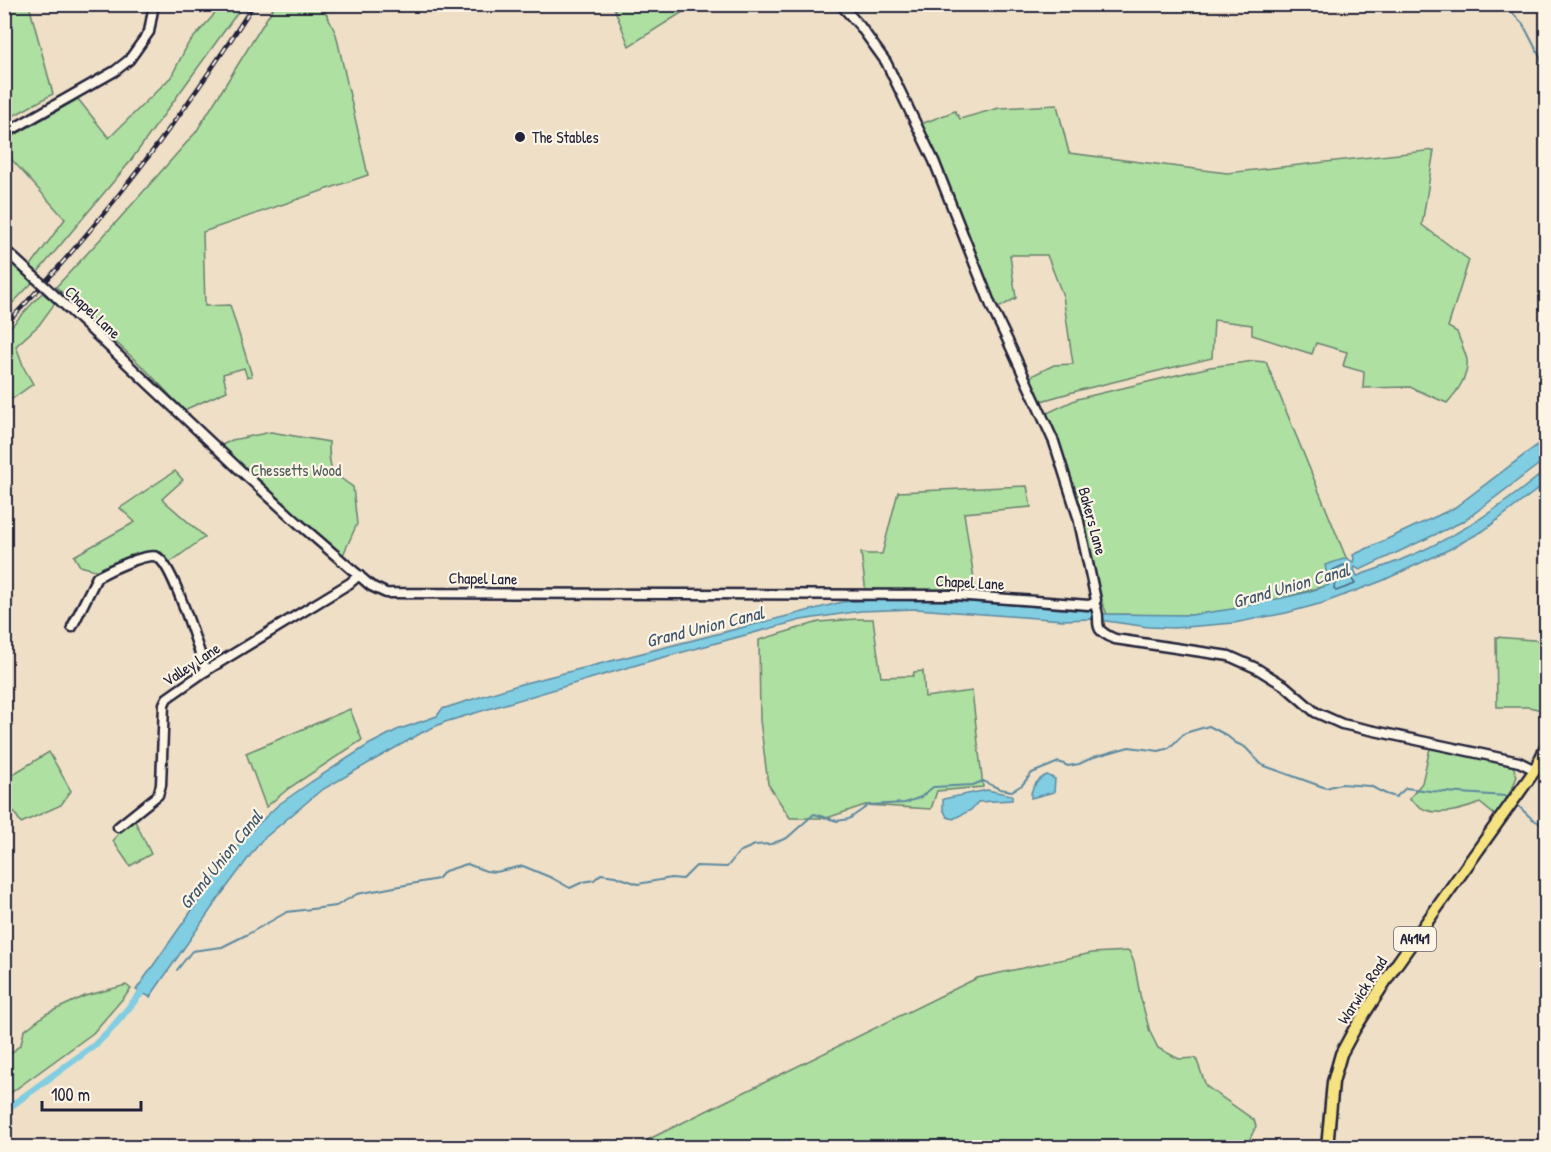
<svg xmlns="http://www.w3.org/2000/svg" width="1551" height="1152" font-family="'Patrick Hand',sans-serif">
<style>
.green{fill:#aee0a1;stroke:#68816e;stroke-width:1.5}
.water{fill:#81cde1;stroke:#5b899f;stroke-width:1.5}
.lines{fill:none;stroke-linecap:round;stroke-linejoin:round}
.shore{stroke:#48667d;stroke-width:1.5}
.stream{stroke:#5b899f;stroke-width:2}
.canal{stroke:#81cde1;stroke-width:7}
.minor-casing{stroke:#22223b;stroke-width:13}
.major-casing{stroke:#22223b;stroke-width:15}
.minor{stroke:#fcf5e5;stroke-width:8}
.major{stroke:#f5e382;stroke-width:10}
.rail-casing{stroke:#22223b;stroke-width:4.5}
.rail{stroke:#fcf5e5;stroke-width:2;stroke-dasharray:7;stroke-linecap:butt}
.minor-bridge-casing{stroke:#22223b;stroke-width:13;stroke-linecap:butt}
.minor-bridge{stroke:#fcf5e5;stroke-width:8}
.poi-dot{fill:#22223b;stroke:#fcf5e5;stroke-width:2}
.labels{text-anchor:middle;stroke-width:4.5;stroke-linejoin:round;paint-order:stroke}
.shield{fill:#fcf5e5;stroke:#63616e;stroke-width:1.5}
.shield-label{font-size:15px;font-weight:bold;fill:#22223b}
.poi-label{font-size:16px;fill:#22223b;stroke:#fcf5e5;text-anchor:start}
.street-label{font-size:16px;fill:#22223b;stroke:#fcf5e5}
.park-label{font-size:16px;fill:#4c5b5a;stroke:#fcf5e5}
.water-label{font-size:18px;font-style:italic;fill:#3e556d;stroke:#fcf5e5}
</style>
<rect width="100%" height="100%" fill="#efdfc7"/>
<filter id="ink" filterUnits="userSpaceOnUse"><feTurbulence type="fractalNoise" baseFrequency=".0167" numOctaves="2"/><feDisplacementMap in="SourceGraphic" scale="12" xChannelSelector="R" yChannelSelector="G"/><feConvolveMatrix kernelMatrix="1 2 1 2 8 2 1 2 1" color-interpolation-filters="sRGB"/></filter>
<g filter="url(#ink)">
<g class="green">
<polygon points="5,4 29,5 53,94 6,120 4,116"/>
<polygon points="220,5 243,5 129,163 37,273 29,268 65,219 5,152 4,141 78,99 109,138 171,77 188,44 212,17"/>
<polygon points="275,5 322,5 336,34 368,175 203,232 205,306 230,305 252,376 247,377 244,368 223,374 227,391 184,410 146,370 56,287 120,218 196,132"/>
<polygon points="613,5 694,5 629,46"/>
<path d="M1057 105 1069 153 1227 173 1434 150 1422 225 1469 260 1448 327 1457 332C1460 341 1465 351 1467 360 1469 376 1457 392 1447 403L1410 387 1363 388 1364 372 1343 366 1347 352 1316 343 1312 354 1252 335V325L1214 320 1212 358 1080 390 1041 401 1029 377 1054 365 1073 364 1063 296 1047 255H1010L1016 298 997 309 921 124 955 111 960 119 999 108Z"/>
<polygon points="11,263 32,283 5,311 5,269"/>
<polygon points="42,293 55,303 39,325 16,346 24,368 33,384 5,404 5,333"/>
<path d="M1254 361 1266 362 1354 577C1302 593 1246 611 1191 615 1164 616 1135 614 1107 614L1098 594 1080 507 1064 459 1045 414 1077 399 1210 367Z"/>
<path d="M271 432 329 442C329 471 330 471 353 487L357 524 343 555 327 541 291 512 220 446 232 440Z"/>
<polygon points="175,471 183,480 162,499 205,537 169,563 161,552 153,551 99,571 80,566 74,556 135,522 120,508"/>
<polygon points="1027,486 1031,507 964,513 976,592 967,591 866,593 861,552 867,554 882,554 898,492"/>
<polygon points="856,619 873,619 881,677 913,676 914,672 923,671 925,697 972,691 983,787 937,791 931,809 865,805 827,818 790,818 768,784 760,720 759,640 819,622"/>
<polygon points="1496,637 1546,641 1546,711 1529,707 1497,707"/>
<polygon points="350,709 362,740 289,788 266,807 246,753"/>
<path d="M1430 748 1474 754 1513 766 1517 776 1513 787 1496 816 1480 803C1465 809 1442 816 1426 810 1420 808 1414 802 1409 799L1422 783Z"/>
<polygon points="49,752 71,791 61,805 21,823 5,798 5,779"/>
<polygon points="135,821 151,854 130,866 113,841 123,827"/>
<polygon points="1129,951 1134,962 1140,995 1150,1032 1158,1048 1179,1059 1196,1058 1206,1086 1254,1120 1256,1126 1246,1147 633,1147 977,978 1092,953"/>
<polygon points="126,985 131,989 93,1033 5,1097 5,1059 21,1044 24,1031 46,1014 85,996"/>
</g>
<g class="water">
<path d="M1544 440 1546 441V459L1464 521 1360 570 1355 567 1354 569 1357 576C1373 570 1390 565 1405 558 1457 537 1504 505 1546 470V483L1483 531 1448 550 1382 581 1323 603 1286 613 1234 623 1174 628 1148 627 1092 619 1063 620 916 609 861 611 801 620 650 661 445 722 423 732 320 791 261 841 218 899 150 997 136 990 232 853 254 828 278 805 311 782 368 745 397 730 437 716 442 709 521 684 842 602C925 595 1007 605 1090 611L1107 614 1191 615 1232 609 1304 593 1329 585 1325 565 1347 558 1353 562 1354 559 1353 555 1454 508Z"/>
<path d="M1047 775 1055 779 1054 792 1031 798C1030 788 1038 779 1047 775Z"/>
<polygon points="987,790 1012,795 1012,800 978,802 971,810 953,819 947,817 943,809 943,799"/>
</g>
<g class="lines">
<polygon class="shore" points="1344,565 1347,567 1348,572 1355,584 1336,591 1334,589 1335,581 1333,570"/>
<g class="stream">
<polyline points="1504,4 1523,24 1540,57 1546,78"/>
<polyline points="1535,4 1546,15"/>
<path d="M1516 804C1528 814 1530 820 1546 826"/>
<polyline points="177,970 192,951 222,947 248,934 287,912 336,906 357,894 438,879 445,871 467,864 486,871 496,872 523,866 552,878 570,888 583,882 594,880 601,874 615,876 638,884 671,878 683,879 696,866 727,867 739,852 755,845 771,844 787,838 814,814 837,821 849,819 869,805 905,803 921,797 933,787 973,785 983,781 1000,789 1012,791 1022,785 1032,773 1059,762 1068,766 1079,764 1094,757 1129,747 1159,751 1169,748 1185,733 1209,726 1226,735 1236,743 1245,747 1262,765 1326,788 1341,784 1370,786 1386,794 1396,797 1406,788 1430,791 1506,796 1509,798"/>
</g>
<polyline class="canal" points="4,1111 95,1045 112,1028 146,987"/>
<g class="minor-casing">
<g id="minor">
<path d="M840 4 860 26 886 62 934 161 992 308 1007 339 1054 442 1078 517 1096 600 1094 603C1105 623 1087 627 1115 639L1229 656 1256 668 1285 686 1315 712 1342 724 1519 762 1535 770"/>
<polyline points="4,134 115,71 129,60 149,32 154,4"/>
<polyline points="4,249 30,273"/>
<polyline points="51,292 240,470 298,523 371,586 386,593 955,595 1089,605 1094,603"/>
<path d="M72 627 97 577C108 571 147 552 157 557 174 565 198 650 206 671"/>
<polyline points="118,827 158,795 161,785 164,704 167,698 207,670 350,583 359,575"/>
</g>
</g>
<g class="major-casing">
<polyline id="major" points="1327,1148 1333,1082 1341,1054 1354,1030 1394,968 1535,770 1546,747"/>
</g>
<use href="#minor" class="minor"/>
<use href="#major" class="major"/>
<g class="rail-casing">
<path id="rail" d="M4 326C99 228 181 119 254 4"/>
</g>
<use href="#rail" class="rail"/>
<g class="minor-bridge-casing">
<polyline id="minor-bridge" points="30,273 51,292"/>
</g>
<use href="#minor-bridge" class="minor-bridge"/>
</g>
</g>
<circle class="poi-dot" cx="520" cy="137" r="6"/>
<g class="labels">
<rect class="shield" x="1394" y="927" width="42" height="24" rx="4.5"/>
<g class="shield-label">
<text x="1415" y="944">A4141</text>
</g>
<g class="poi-label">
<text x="532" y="143">The Stables</text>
</g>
<g class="street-label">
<text transform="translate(93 312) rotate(43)" y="6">Chapel Lane</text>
<text transform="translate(1093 521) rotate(75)" y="6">Bakers Lane</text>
<text transform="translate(483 578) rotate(1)" y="6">Chapel Lane</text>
<text transform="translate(970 582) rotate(3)" y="6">Chapel Lane</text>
<text transform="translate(191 664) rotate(-34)" y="6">Valley Lane</text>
<text transform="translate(1362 990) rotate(-57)" y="6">Warwick Road</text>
</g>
<g class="park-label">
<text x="296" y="476">Chessetts Wood</text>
</g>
<g class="water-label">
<text transform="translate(1291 586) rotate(-16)" y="6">Grand Union Canal</text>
<text transform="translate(705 627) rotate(-14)" y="6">Grand Union Canal</text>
<text transform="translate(221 860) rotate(-51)" y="6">Grand Union Canal</text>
</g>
</g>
<rect width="1551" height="1152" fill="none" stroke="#fcf5e5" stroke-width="24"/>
<rect x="12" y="12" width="1527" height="1128" fill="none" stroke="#22223b" stroke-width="2" filter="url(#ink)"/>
<path d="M42 1101v9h99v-9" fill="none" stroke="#22223b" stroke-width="3"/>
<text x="51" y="1101" font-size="18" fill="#22223b" stroke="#fcf5e5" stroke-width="4.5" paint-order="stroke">100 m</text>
</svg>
